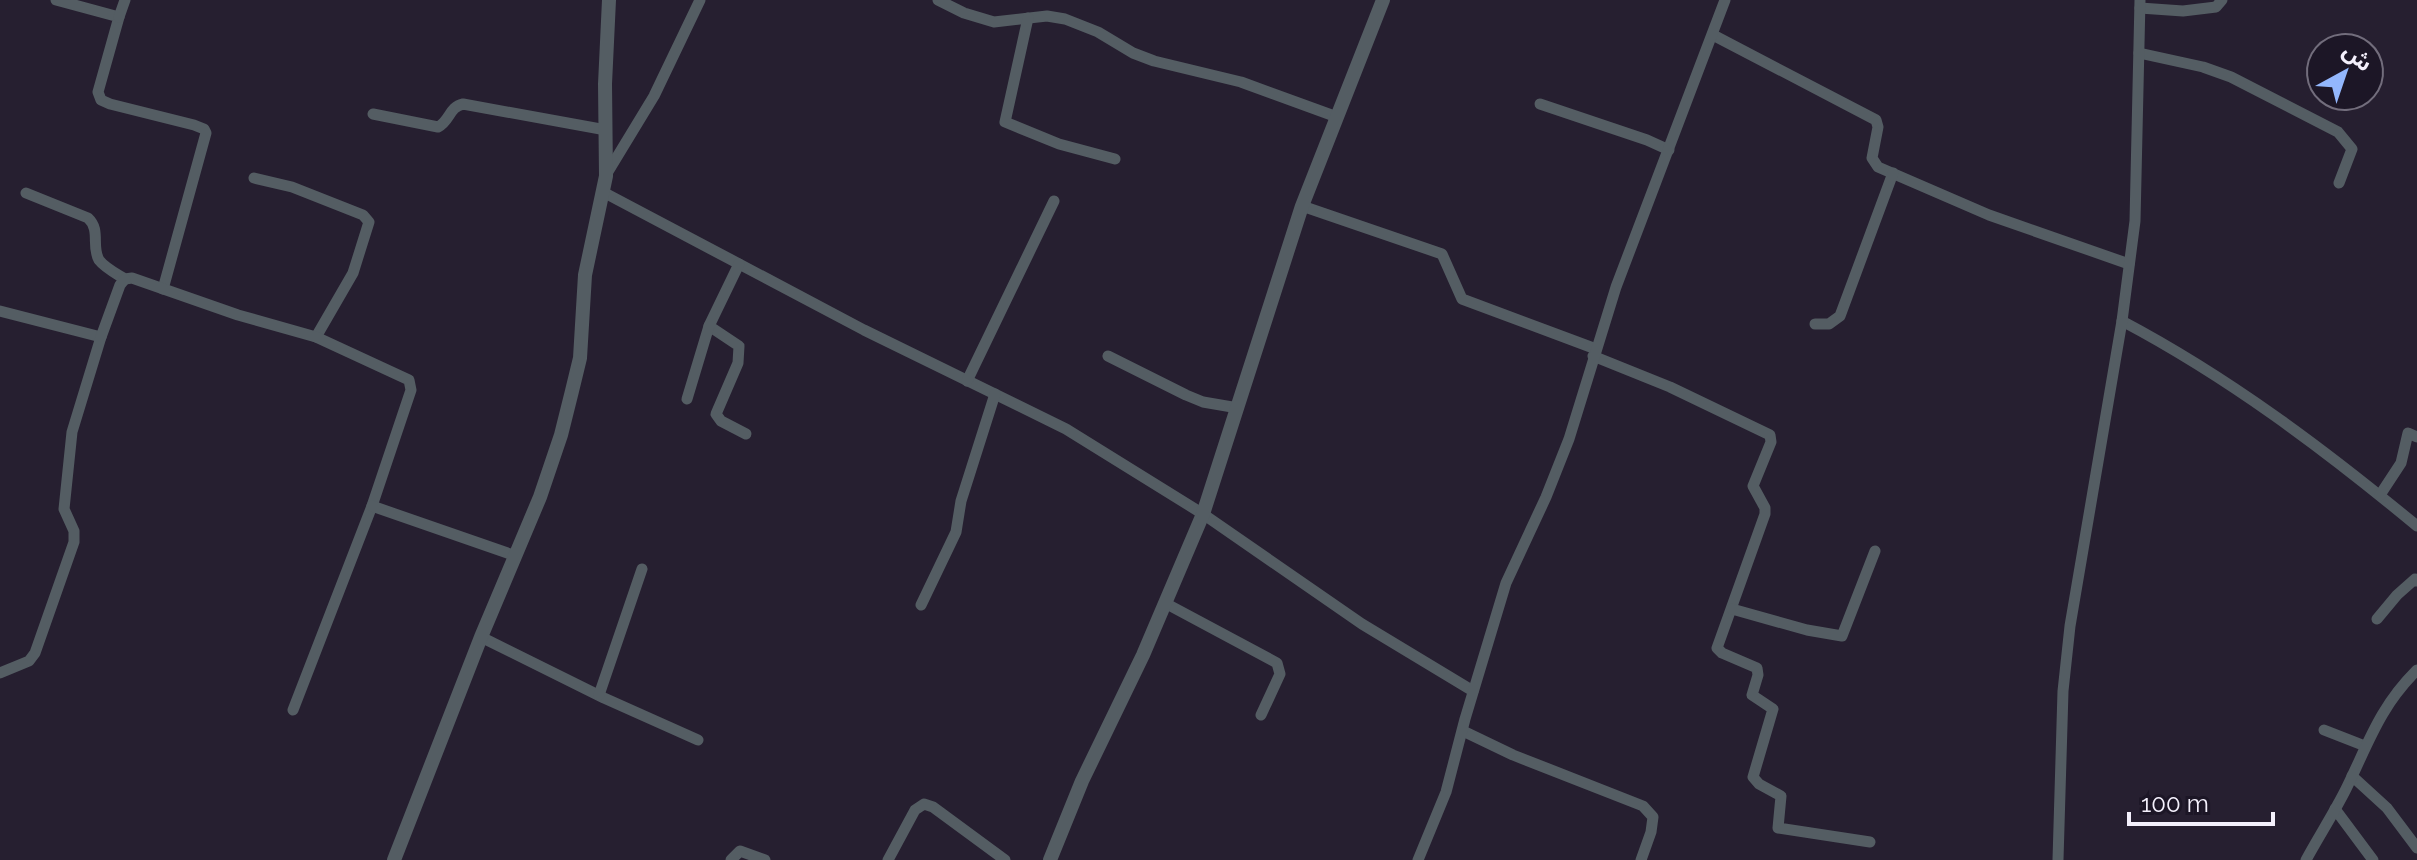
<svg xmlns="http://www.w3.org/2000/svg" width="2417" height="860" font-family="Raleway,'Noto Sans Arabic',sans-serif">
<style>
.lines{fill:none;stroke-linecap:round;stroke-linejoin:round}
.minor{stroke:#545d63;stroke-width:11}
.tertiary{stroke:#545d63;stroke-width:14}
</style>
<rect width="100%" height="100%" fill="#261f30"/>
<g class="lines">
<g class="minor">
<polyline points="56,0 119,17 98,92 101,100 110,104 194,125 204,129 206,133 163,289"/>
<polyline points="938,0 964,13 994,22 1047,16 1065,19 1098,32 1133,53 1154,61 1241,82 1337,117"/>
<polyline points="2140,8 2183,11 2216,7 2222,0"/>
<polyline points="119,17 125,0"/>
<polyline points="1028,18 1005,122 1059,144 1115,159"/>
<polyline points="1713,35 1876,120 1878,127 1872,158 1878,167 1989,215 2129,264"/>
<polyline points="2139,53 2203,67 2231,77 2338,132 2352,149 2339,183"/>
<polyline points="1540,104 1647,140 1669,150"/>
<path d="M373 114 438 127C450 121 449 107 463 104L606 130"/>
<polyline points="606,175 654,96 700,0"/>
<polyline points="254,178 292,187 363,215 369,222 353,273 316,337"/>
<polyline points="603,192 864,330 1066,429 1203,514 1362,624 1473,691"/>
<path d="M26 193 88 218C101 230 91 246 99 260 105 268 117 274 125 279L132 278 238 315 316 337 409 380 411 390 372 506 293 710"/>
<polyline points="1302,206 1442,254 1462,299 1596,349"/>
<polyline points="0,311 101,337"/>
<path d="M2122 321C2228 377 2324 449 2417 526"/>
<polyline points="1815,324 1829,324 1840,316 1893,173"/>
<polyline points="709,326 739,346 738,363 716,414 721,421 746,434"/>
<polyline points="1108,356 1186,395 1203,402 1238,408"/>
<polyline points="1593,356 1670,387 1770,435 1771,442 1753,486 1765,508 1765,514 1717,648 1722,653 1757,668 1758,675 1752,695 1773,709 1753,777 1759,784 1781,796 1778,828 1870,842"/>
<polyline points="967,381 1054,201"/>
<polyline points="687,399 709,326 739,264"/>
<polyline points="2380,495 2401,463 2408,433 2417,437"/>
<polyline points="372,506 516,556"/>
<polyline points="1165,603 1277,663 1280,674 1261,715"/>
<polyline points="921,605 956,532 961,501 995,394"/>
<polyline points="1732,609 1807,630 1842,636 1875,551"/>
<polyline points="2377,619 2397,595 2415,579 2417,581"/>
<polyline points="481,637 604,698 698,740"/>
<polyline points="0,673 29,661 35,653 74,542 74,531 64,509 72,432 101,337 120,285 125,279"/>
<polyline points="599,695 642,569"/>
<polyline points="2324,730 2365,746"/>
<polyline points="1463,731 1513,755 1643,806 1653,817 1651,832 1641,860"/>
<polyline points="2352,776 2387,808 2417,848"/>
<polyline points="2335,809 2373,860"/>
<polyline points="731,860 740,851 765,860"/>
<polyline points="888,860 915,810 924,804 933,807 1005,860"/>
<polyline points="1418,860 1446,792 1465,719 1506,583 1546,497 1569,439 1616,287 1725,0"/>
<polyline points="2058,860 2063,691 2070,626 2122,321 2135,221 2140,0"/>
<path d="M2306 860C2319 836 2334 813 2346 789 2369 742 2379 708 2417 670"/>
</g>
<g class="tertiary">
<polyline points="394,860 481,637 540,497 561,435 572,391 580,358 585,275 606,176 605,84 609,0"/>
<polyline points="1050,860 1082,781 1143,655 1203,514 1302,206 1383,0"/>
</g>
</g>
<g transform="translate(2345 72) rotate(40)"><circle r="38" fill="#1c1626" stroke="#726d7c" stroke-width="2"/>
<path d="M0-6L14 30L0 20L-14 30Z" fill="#93b7fd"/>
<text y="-12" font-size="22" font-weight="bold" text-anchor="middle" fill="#f4f0fc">ش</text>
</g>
<path d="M2129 812v12h144v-12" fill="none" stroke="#f4f0fc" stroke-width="4"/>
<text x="2141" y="812" font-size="24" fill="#f4f0fc" stroke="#1c1626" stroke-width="6" paint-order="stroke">100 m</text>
</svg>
